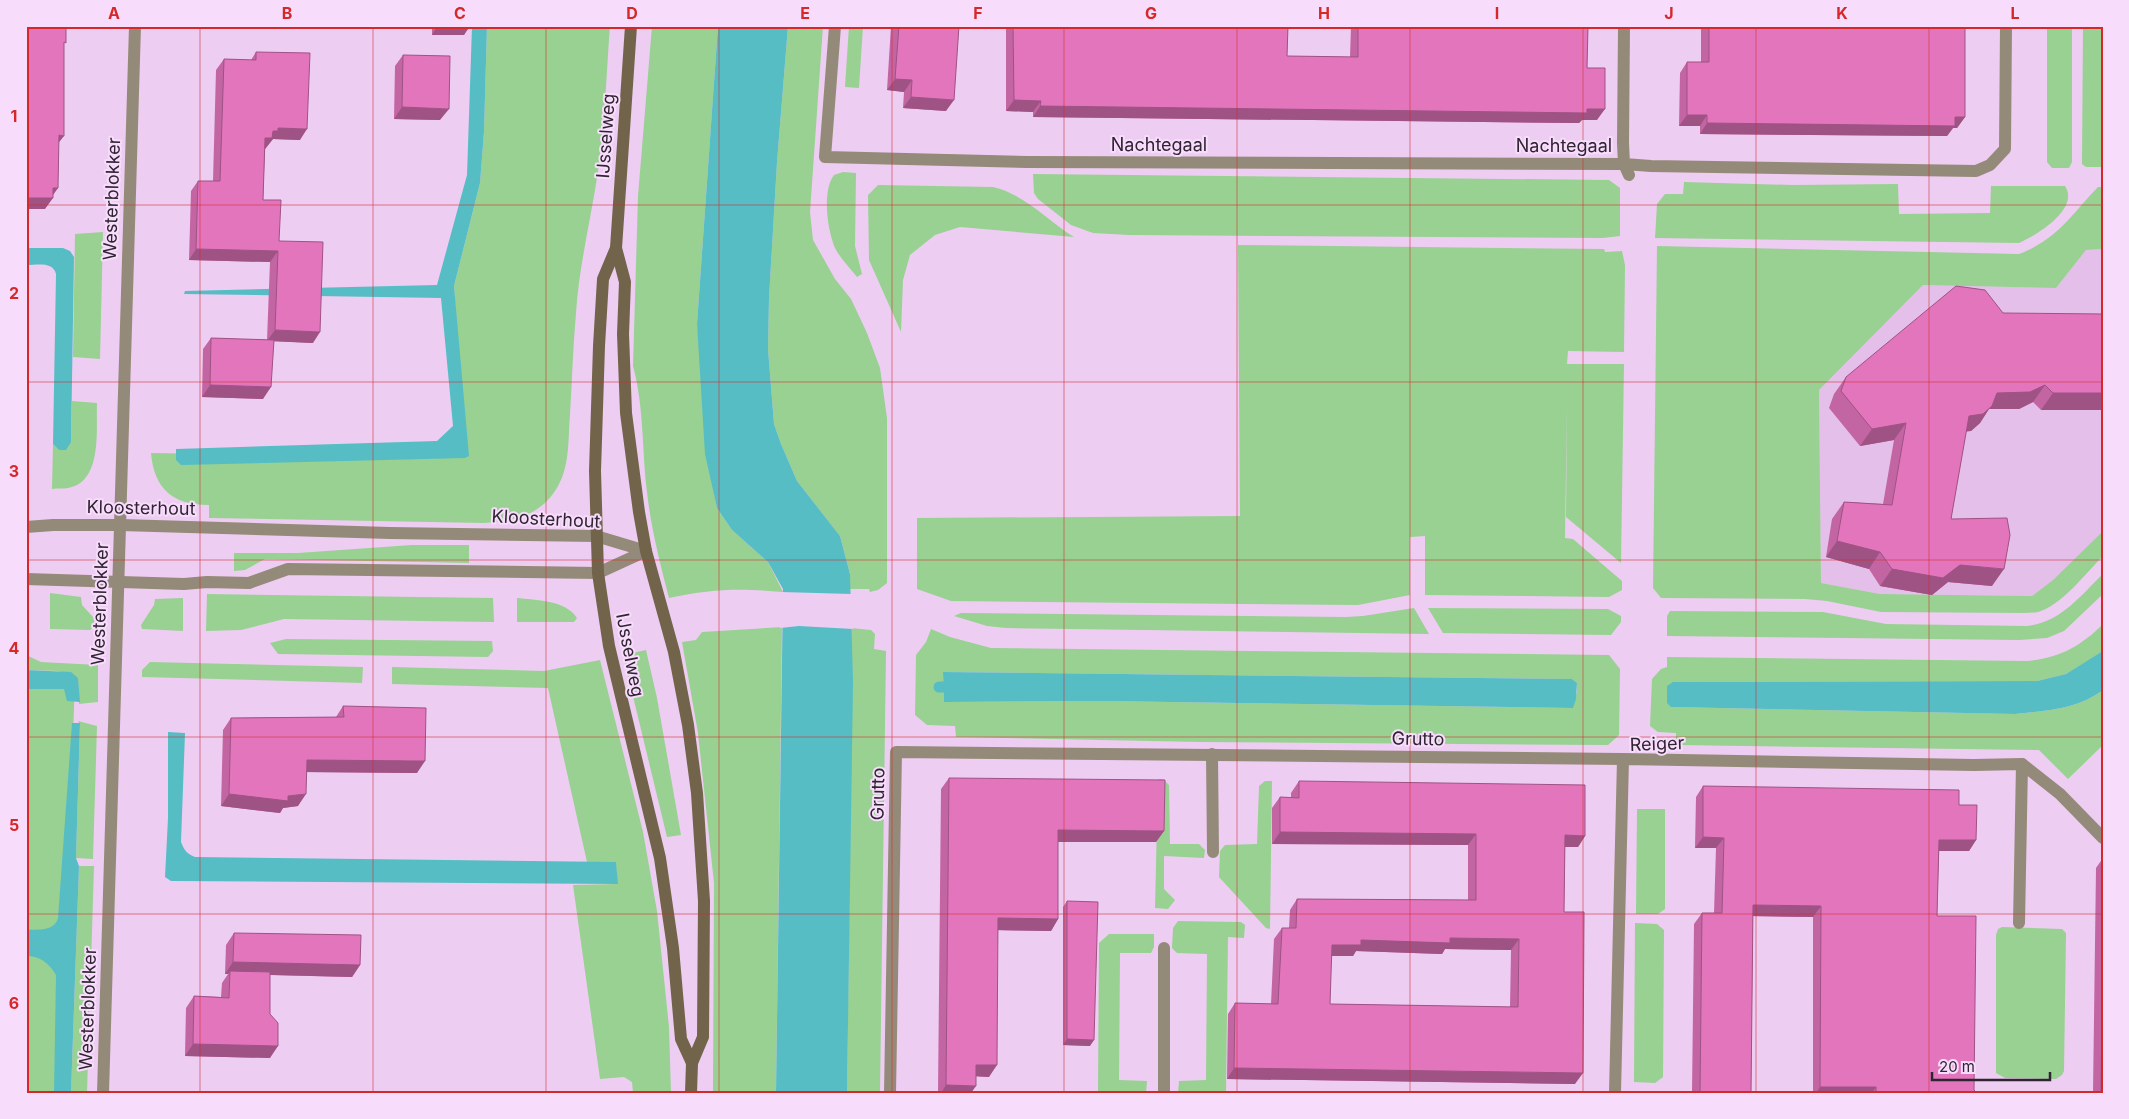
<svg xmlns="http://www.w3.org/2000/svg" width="2129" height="1119" font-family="Inter,sans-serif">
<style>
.built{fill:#e4bfe9}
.green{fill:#98d192;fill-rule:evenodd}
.water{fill:#56bdc5}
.pier{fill:#eecdf2}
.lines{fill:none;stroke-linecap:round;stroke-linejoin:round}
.stream{stroke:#56bdc5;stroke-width:11}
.street{stroke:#948a79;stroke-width:12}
.secondary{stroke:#72644b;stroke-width:12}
.wall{fill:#c365a3;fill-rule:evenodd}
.shaded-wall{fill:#9f5284}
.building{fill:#e375bd;stroke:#9f5284;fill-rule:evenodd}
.grid{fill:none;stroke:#d62828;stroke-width:1;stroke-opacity:0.55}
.labels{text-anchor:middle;stroke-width:4;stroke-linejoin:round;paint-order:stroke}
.street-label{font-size:18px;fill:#302432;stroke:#f7ddfb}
.neatline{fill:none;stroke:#d62828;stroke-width:2}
.grid-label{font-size:16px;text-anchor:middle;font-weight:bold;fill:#d62828}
</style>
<rect width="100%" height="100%" fill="#eecdf2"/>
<polygon class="built" points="2103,249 2103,531 2053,580 2032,596 1880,594 1821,583 1819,390 1923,285 2056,288 2086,250"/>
<g class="green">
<path d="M487 26H610C606 77 605 128 597 178 590 223 579 267 576 313 573 347 572 381 570 415 568 439 570 465 558 486 542 515 515 521 484 523L209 518V505C173 505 154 489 151 453L465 458 454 286 480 183 484 132Z"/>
<path d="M652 26H718L697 324 713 487 717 508 732 530 768 562 783 592C739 588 712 589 669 598 660 563 651 528 647 492 642 451 644 406 633 366L638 196Z"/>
<polygon points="788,26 823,26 810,212 813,240 835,279 851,299 867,333 880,368 887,418 887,583 878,590 870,592 869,589 849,589 850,574 840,536 797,481 781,444 774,424 768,349 769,298 777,162"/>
<polygon points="849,26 863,26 859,88 845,87"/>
<polygon points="2047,26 2072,26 2072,162 2069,168 2052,168 2047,162"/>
<polygon points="2083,26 2103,26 2103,167 2086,167 2082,164"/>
<path d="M843 172 856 173 855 246 862 274 857 277C850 268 840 258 835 248 827 229 822 191 834 175Z"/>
<polygon points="1033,174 1609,180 1620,188 1620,236 1603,238 1129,235 1093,233 1071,225 1038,199 1034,193"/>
<path d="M1684 182 1792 185 1898 184 1899 214 1990 213 1991 186H2065C2080 209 2037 235 2019 243L1655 238 1657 204 1665 194H1683Z"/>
<path d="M878 185 993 187C1024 194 1047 220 1074 237L960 227 935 235 910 255 903 280 901 332 869 260 868 195Z"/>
<path d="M2098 187H2103V249L2086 250 2056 288 1923 285 1819 390 1821 583 1880 594 2032 596 2053 580 2103 531V556C2086 573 2061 606 2038 612 2033 613 2028 613 2023 613L1881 612 1827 601 1805 599 1661 598 1653 588 1657 246 2019 254C2058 239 2071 215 2098 187Z"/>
<polygon points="103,232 100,359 73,357 75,234"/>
<polygon points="1238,245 1604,249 1605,252 1622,251 1625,265 1624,352 1568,351 1567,364 1624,364 1621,563 1566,517 1567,404 1565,538 1573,539 1622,581 1622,590 1609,597 1425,595 1425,536 1410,537 1410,595 1358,605 951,601 917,589 917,518 1240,516"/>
<path d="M72 401 97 403C96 429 103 482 68 488 63 489 57 488 52 489L53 444 59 450 71 442Z"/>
<polygon points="412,545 469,545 469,563 265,559 245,570 234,571 234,553 298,553"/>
<path d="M2103 574V594L2064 631 2047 638 2019 640 1667 636V616L1670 611 1823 612 1886 624 2027 626C2061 622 2079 597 2103 574Z"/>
<polygon points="50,593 81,597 82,605 93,617 96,625 90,630 50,629"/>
<polygon points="207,594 493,598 494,622 284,619 241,630 206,631"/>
<polygon points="183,598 183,631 142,629 141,625 154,605 155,599"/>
<path d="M517 598C535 600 566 600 577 618L574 622H517Z"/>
<polygon points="1414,608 1429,634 1006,628 987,626 954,616 961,613 1346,617 1363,616"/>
<polygon points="1428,608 1608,609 1621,616 1621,622 1611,635 1443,633"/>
<path d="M2103 624V651L2101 653 2066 674 2037 681 1673 682 1671 707 2015 714C2045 711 2078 709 2103 690V745L2068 779 2039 750 1676 745V733L1658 732 1650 726 1652 679 1661 669 1667 667V657L2027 661C2059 658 2080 647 2103 624Z"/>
<polygon points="782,627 776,1093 713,1093 714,883 698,733 682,642 696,640 702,632"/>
<polygon points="851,628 871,630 875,634 874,649 886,651 880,1093 847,1093 852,682"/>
<path d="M931 629 950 637 991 648 1609 655 1620 669 1619 735 1608 745 1199 742 956 737 955 726 927 725 915 715 916 655 926 642ZM943 672 1572 679 1577 683V692L1572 708 1104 701 944 702Z"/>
<polygon points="286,639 492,641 493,651 488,657 278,654 270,643"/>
<polygon points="646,650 657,698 681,835 667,837 623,655"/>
<polygon points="26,655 41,662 98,665 98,702 79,704 78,678 58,671 26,670"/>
<polygon points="600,660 643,832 657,911 669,1027 671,1093 633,1093 632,1082 624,1077 600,1079 573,885 617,884 616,863 587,862 548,688 392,684 392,667 544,671"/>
<polygon points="150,662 363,667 362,683 142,677 142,670"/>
<polygon points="26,679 75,680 60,1093 26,1093"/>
<polygon points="78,721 97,726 93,859 76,858 80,724"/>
<polygon points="1158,779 1163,779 1169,785 1170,844 1199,844 1205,850 1204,858 1164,856 1164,889 1175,900 1168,909 1155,908"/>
<polygon points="1265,781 1272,781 1270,929 1266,928 1219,877 1220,851 1225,845 1257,844 1259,786"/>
<polygon points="1637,809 1665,809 1665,909 1658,914 1636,914"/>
<polygon points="79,866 94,866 87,1093 71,1093"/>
<polygon points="1178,921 1241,922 1245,925 1244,938 1228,937 1226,1093 1178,1093 1179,1081 1206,1080 1207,954 1177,953 1172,948 1173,928"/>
<polygon points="1635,923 1657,924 1664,930 1663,1077 1655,1083 1634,1082"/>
<polygon points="2002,927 2062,929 2066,933 2064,1071 2062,1075 2056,1079 2005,1078 1996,1073 1996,935 1998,929"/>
<polygon points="1109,934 1154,934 1154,947 1151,953 1120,953 1119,1080 1147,1081 1146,1093 1098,1093 1099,943"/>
</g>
<g class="water">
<polygon points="472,26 487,26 484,132 480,183 454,286 469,456 465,458 181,465 176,460 176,449 437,441 453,426 441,298 184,294 185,291 437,285 467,175"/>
<polygon points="718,26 788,26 777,162 769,298 768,349 774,424 781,444 797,481 840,536 850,574 853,682 847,1093 776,1093 783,589 768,562 732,530 717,508 705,454 697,324"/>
<path d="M26 248H63L70 251 74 257 71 442 66 450H59L53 444 56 274C53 261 37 265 26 265Z"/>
<path d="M2103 651V690C2078 709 2045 711 2015 714L1671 707 1667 703V686L1673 682 2037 681 2066 674Z"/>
<polygon points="26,670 71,672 78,678 80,702 67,701 64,689 26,689"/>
<polygon points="943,672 1572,679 1577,683 1576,699 1573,708 1104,701 944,702"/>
<path d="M72 723H80L76 858 79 866 71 1093H54L56 975C49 963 40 956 26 956V930C38 929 54 932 58 918Z"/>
<path d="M168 732 185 733 181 842C184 850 187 854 195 857L616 862 618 884 171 881 165 877 168 818Z"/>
</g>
<polygon class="pier" points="781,592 852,594 853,629 799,626 780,628"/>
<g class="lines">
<polyline class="stream" points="939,687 958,687"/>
<g class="street">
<polyline points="835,26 825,157 1027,162 1624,164 1629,175"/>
<polyline points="1624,26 1623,143 1624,164 1651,166 1976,171 1990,165 2005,149 2006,26"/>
<polyline points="26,527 53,525 121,525 390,533 596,536 646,551"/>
<polyline points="26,579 184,584 207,582 249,583 288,569 598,573 646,551"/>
<polyline points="1212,754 1213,852"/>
<polyline points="2019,923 2022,764"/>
<polyline points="1164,948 1164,1093"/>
<polyline points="103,1093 135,26"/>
<polyline points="890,1093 896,752 1623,759"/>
<polyline points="1615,1093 1623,759 1974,765 2022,764 2060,794 2103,838"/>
</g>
<g class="secondary">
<polyline points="631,26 616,248 603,279 599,346 595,471 598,573 609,646 660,858 673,948 681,1039 692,1063"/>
<polyline points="616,248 625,282 623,334 626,413 639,512 646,551 674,652 688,725 697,793 704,901 703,1037 692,1063 691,1093"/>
</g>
</g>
<g class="wall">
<polygon points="432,26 468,26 464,35 432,35"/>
<polygon points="891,26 959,26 946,111 903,108 904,92 887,90"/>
<polygon points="1006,26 1288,26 1287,56 1350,57 1351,26 1588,26 1587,68 1597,120 1582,120 1579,123 1033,117 1033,112 1006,111"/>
<polygon points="1701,26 1965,26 1965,117 1957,128 1953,128 1947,136 1700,134 1700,126 1679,126 1680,73 1687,62 1701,62"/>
<polygon points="256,52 300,140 273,139 265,149 263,200 279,241 313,343 274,341 263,399 202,397 203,349 211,338 267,340 270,262 189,260 191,191 198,181 213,181 216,70 224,59 251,60"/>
<polygon points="403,55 440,120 394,119 395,66"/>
<polygon points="2003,313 2103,410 2041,410 2033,402 2019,409 1989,409 1980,423 1971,431 1966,431 1951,519 1992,586 1948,582 1932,595 1880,586 1869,569 1826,557 1832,519 1844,502 1883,504 1894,440 1860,446 1829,408 1834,394 1846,377"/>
<polygon points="343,706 417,773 307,772 298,806 283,808 280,813 221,806 223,730 231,718 336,717"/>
<polygon points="949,778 1164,831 1156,842 1058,842 1058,919 1051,931 998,930 989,1077 976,1076 971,1093 938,1093 941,789"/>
<path d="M1299 781 1585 836 1578 847H1565L1564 912 1575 1084 1227 1079 1228 1014 1235 1003 1271 1004 1274 939 1282 928H1289L1290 910 1297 899 1468 900V845L1272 844V808L1280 797H1291V793ZM1445 949 1511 950 1510 1007 1330 1004 1331 956H1353L1356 951 1442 954Z"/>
<polygon points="1703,786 1959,805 1976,840 1969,851 1939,851 1937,916 1974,1090 1977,1093 1813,1093 1813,917 1753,916 1751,1093 1692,1093 1694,924 1702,913 1714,913 1716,848 1695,848 1696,797"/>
<polygon points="2103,858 2103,1093 2093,1093 2096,868"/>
<polygon points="1067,901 1090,1046 1063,1045 1063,907"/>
<polygon points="234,933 360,965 352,977 270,975 270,1058 185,1056 186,1008 194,996 221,997 222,983 228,974 225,974 226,945"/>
</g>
<g class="shaded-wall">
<polygon points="436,28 468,29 464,35 432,35"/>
<polygon points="895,79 912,80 904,92 887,90"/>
<polygon points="911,97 954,100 946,111 903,108"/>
<polygon points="1014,100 1041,101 1033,112 1006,111"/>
<polygon points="1040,106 1587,109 1605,109 1597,120 1582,120 1579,123 1033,117"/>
<polygon points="402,107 449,109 440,120 394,119"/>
<polygon points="1687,115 1707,115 1700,126 1679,126"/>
<polygon points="1965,117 1957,128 1953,128 1947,136 1700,134 1707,123"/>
<polygon points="278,128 307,129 300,140 273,139 265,149 265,138 273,131"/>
<polygon points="59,135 64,136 56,146"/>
<polygon points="53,188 58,188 51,198 53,198 45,209 26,209 26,198"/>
<polygon points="196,249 278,251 270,262 189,260"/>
<polygon points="275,330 320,332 313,343 267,341"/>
<polygon points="210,385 271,387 263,399 202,397"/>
<polygon points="2045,385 2033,402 2019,409 1989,409 1980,423 1971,431 1957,433 1969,416 1997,393"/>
<polygon points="2053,393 2103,393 2103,410 2041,410"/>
<polygon points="1906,423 1894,440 1860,446 1872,429"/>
<polygon points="1837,541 1880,552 1869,569 1826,557"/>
<polygon points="1960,565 2004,569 1992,586 1948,582 1932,595 1880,586 1892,569"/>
<polygon points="307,760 425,761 417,773 299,772"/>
<polygon points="229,794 288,796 306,794 298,806 283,808 280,813 221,806"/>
<polygon points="1058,830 1164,831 1156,842 1050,842"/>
<polygon points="1280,832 1476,834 1468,845 1272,844"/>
<polygon points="1565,835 1585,836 1578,847 1558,847"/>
<polygon points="1703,837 1724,838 1716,848 1695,848"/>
<polygon points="1939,840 1976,840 1969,851 1931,851"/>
<polygon points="1753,905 1821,906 1813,917 1746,916"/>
<polygon points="998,918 1058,919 1051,931 990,930"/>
<polygon points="1450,938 1519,939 1511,950 1445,949 1442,954 1356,951 1353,956 1324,956 1332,945 1361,940"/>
<polygon points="233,962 360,965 352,977 230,974 230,971 228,974 225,974"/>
<polygon points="1067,1039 1094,1040 1090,1046 1063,1045"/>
<polygon points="193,1044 278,1046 270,1058 185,1056"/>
<polygon points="976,1065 997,1065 989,1077 968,1076"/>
<polygon points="1234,1068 1583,1073 1575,1084 1227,1079"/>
<polygon points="946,1085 976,1086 971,1093 941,1093"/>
<polygon points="1820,1087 1876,1087 1872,1093 1816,1093"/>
</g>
<g class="building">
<polygon points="26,26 66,26 66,43 64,42 64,136 59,135 58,188 53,188 53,198 26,198"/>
<polygon points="436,26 468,26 468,29 436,28"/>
<polygon points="899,26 959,26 954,100 911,97 912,80 895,79"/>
<polygon points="1013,26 1288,26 1287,56 1358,57 1358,26 1588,26 1587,68 1605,68 1605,109 1587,109 1587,113 1040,106 1041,101 1014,100"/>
<polygon points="1709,26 1965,26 1965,117 1955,117 1955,126 1707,123 1707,115 1687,115 1687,62 1709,62"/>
<polygon points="256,52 310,53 307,129 278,128 278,131 273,131 272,138 265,138 263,200 281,200 279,241 323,242 320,332 275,330 278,251 196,249 198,181 220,181 224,59 256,60"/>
<polygon points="403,55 450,56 449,109 402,107"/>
<polygon points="1956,286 1985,290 2003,313 2103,314 2103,393 2053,393 2045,385 2030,392 1997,393 1992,406 1983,414 1969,416 1951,519 2007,518 2010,535 2004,569 1960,565 1943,578 1892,569 1880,552 1837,541 1844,502 1892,505 1906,423 1872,429 1841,391 1846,377"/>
<polygon points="211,338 274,340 271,387 210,385"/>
<polygon points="343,706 426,708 425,761 307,760 306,794 288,796 288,801 229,794 231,718 344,717"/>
<polygon points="949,778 1165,780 1164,831 1058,830 1058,919 998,918 997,1065 976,1065 976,1086 946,1085"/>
<path d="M1299 781 1585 785V836L1565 835 1564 912H1584L1583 1073 1234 1068 1235 1003 1278 1004 1282 928H1296L1297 899 1476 900V834L1280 832V797L1299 798ZM1450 938 1519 939 1518 1007 1330 1004 1332 945H1361V940L1450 943Z"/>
<polygon points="1703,786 1959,790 1959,805 1977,805 1976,840 1939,840 1937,916 1976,916 1974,1090 1977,1093 1876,1093 1876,1087 1820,1087 1821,906 1753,905 1751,1093 1700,1093 1702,913 1722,913 1724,838 1703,837"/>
<polygon points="1067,901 1098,902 1094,1040 1067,1039"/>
<polygon points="234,933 361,935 360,965 233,962"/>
<polygon points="2103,938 2103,1093 2099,1093 2101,1091"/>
<polygon points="230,971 270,972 270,1014 278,1023 278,1046 193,1044 194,996 229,998"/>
</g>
<path class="grid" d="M200 26V1093M373 26V1093M546 26V1093M719 26V1093M892 26V1093M1064 26V1093M1237 26V1093M1410 26V1093M1583 26V1093M1756 26V1093M1929 26V1093M26 205H2103M26 382H2103M26 560H2103M26 737H2103M26 914H2103"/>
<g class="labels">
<g class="street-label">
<text transform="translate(606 136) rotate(-86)" y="6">IJsselweg</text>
<text x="1159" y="151">Nachtegaal</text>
<text x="1564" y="152">Nachtegaal</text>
<text transform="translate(112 199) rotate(-88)" y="6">Westerblokker</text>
<text transform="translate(141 508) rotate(1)" y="6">Kloosterhout</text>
<text transform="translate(546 519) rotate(3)" y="6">Kloosterhout</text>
<text transform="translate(100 604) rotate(-88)" y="6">Westerblokker</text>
<text transform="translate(630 655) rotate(79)" y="6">IJsselweg</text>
<text transform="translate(1418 739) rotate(1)" y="6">Grutto</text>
<text transform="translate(1657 744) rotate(-2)" y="6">Reiger</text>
<text transform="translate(878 794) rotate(-89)" y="6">Grutto</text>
<text transform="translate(88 1009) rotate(-88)" y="6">Westerblokker</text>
</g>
</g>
<rect width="2129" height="1119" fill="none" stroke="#f7ddfb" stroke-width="55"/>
<path d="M1932 1072v8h118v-8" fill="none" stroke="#302432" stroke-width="2.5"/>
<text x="1939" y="1072" font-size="15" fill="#302432" stroke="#f7ddfb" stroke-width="4" paint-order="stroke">20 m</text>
<rect x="28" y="28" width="2074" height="1064" class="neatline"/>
<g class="grid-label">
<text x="114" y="19">A</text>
<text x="287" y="19">B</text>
<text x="460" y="19">C</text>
<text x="632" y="19">D</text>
<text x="805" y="19">E</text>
<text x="978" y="19">F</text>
<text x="1151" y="19">G</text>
<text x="1324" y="19">H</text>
<text x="1497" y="19">I</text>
<text x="1669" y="19">J</text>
<text x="1842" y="19">K</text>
<text x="2015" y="19">L</text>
<text x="14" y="122">1</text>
<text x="14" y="299">2</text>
<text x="14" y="477">3</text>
<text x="14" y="654">4</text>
<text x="14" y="831">5</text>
<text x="14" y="1009">6</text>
</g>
</svg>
